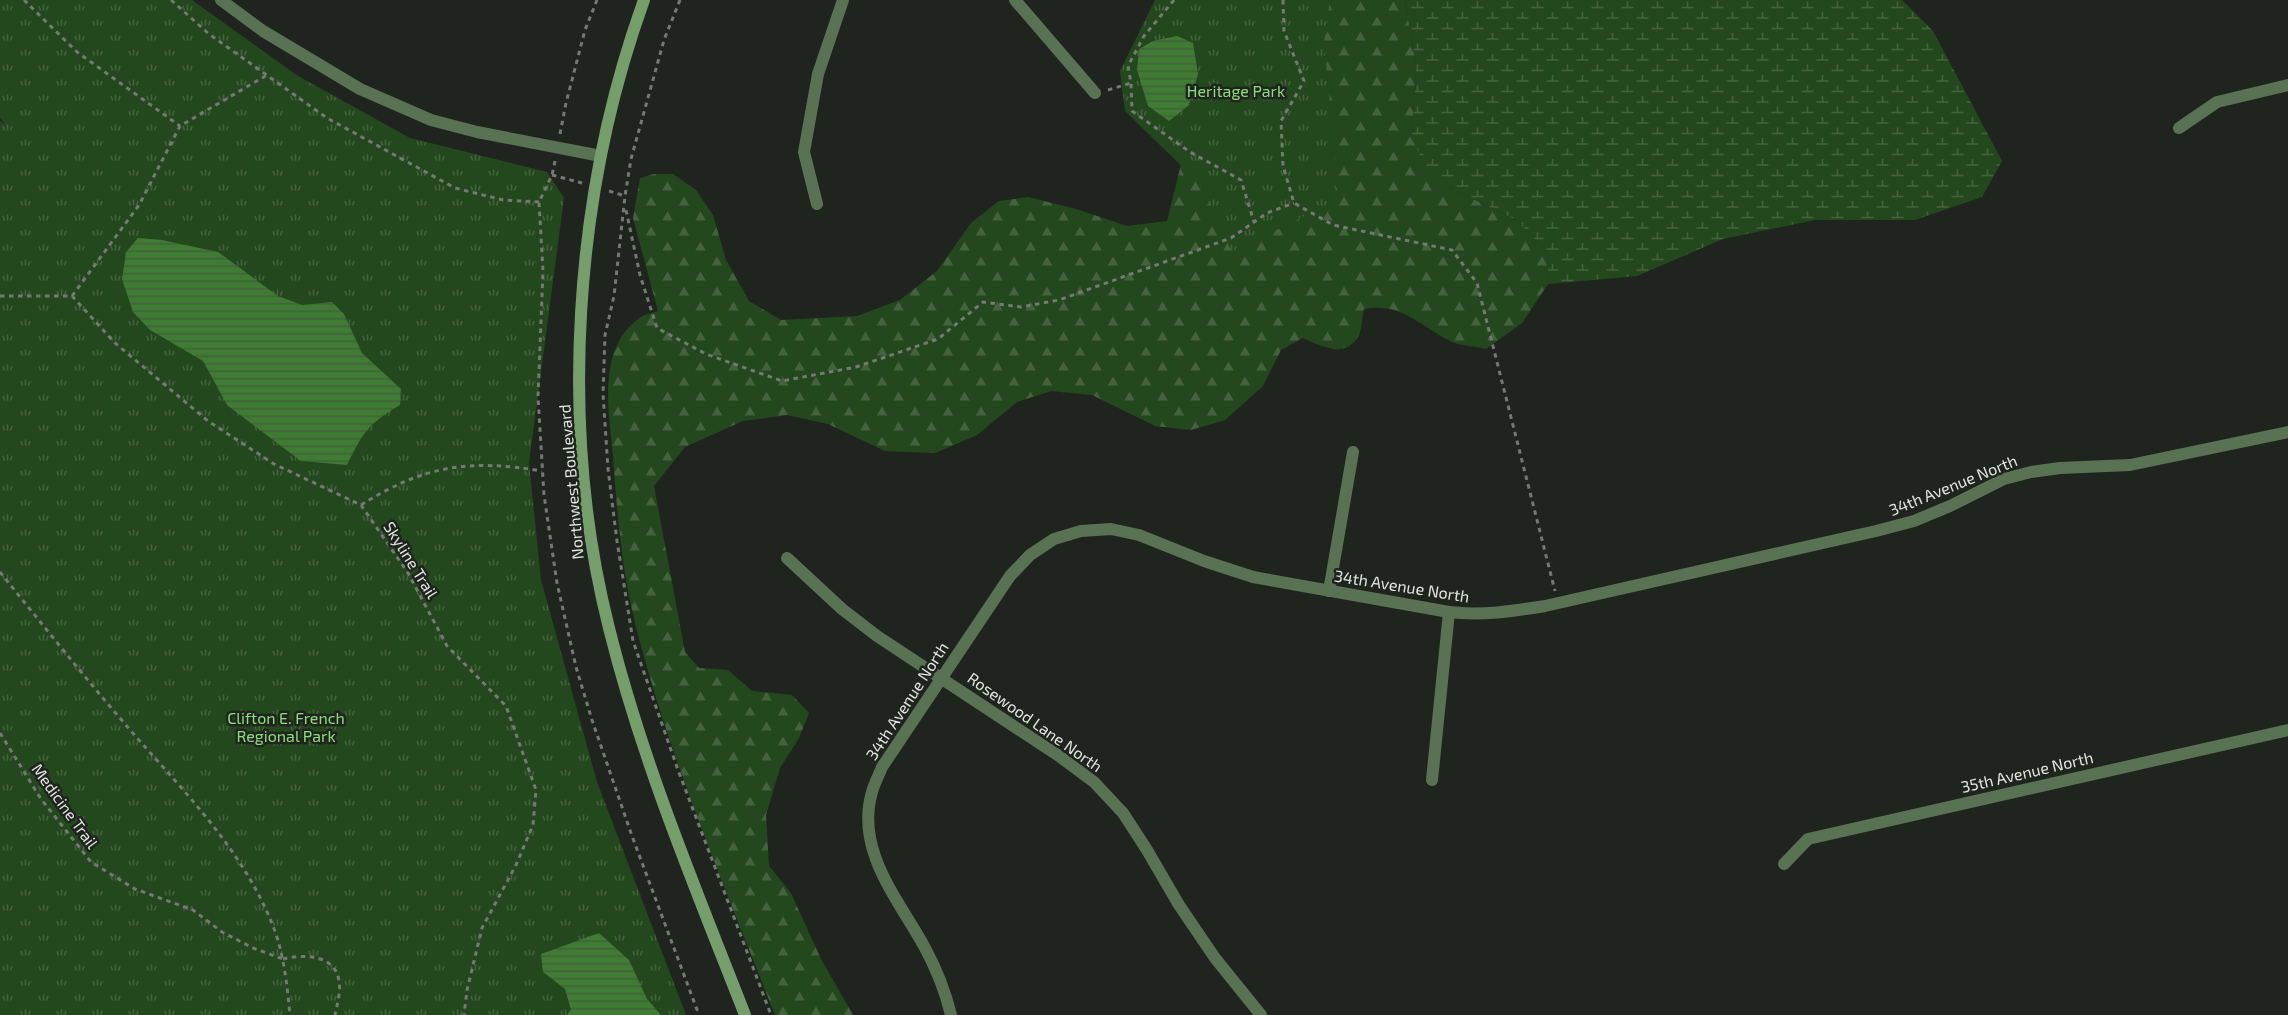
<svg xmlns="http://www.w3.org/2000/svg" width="2288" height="1015" font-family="'Exo 2',sans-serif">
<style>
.forest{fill:url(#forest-firs)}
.wetland{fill:url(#wetland-marsh)}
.park{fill:url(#park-tufts)}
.water{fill:url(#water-rules)}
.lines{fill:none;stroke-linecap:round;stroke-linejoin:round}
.path{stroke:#747973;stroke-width:3;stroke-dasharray:4.5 4.5;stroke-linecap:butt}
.minor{stroke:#587253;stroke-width:12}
.tertiary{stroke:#587253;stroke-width:12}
.secondary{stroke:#769e6d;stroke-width:12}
.labels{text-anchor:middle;stroke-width:5;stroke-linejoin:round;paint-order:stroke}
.park-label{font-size:16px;fill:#8dde7c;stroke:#1f251e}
.street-label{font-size:16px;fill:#e1e5e0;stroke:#1f251e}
</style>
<defs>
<pattern id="forest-firs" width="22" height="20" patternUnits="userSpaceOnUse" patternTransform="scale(1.5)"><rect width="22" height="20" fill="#24481d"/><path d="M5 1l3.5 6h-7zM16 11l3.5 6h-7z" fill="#44623e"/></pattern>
<pattern id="wetland-marsh" width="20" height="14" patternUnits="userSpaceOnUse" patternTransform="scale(1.5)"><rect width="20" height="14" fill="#24481d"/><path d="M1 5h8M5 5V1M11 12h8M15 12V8" fill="none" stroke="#44623e"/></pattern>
<pattern id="park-tufts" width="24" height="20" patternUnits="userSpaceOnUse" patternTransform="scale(1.5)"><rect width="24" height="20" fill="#24481d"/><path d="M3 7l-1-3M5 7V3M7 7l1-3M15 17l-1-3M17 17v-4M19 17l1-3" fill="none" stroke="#44623e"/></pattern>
<pattern id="water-rules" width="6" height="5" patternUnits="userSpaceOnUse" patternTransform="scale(1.5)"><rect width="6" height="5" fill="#3f7b32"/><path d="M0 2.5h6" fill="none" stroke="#42603a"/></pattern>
</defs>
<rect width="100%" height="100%" fill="#1f251e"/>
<path class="forest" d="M1162 0H1405L1416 63 1412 137 1447 186 1516 220 1547 252 1548 284 1522 323 1486 349C1475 346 1460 346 1450 341 1419 325 1401 302 1364 309 1362 317 1362 330 1358 337 1344 359 1321 346 1303 338L1281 350 1263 386 1225 420 1191 430 1155 426 1092 395 1051 391 1017 402 977 435 935 453 885 451 828 424 787 415 743 421 685 447 654 486 685 652 699 668 728 670 752 691 792 695 809 713 799 738 780 768 766 815 769 866 791 893 821 959 853 1015H775C725 887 670 760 636 627 622 571 617 513 613 456 609 411 596 347 641 317 645 314 653 313 658 311L633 218 640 178 654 174H673L696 190 713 215 726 260 749 301 781 320 857 316 900 300 937 271 971 223 999 201 1028 197 1076 209 1127 226 1167 221 1184 152Z"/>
<polygon class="wetland" points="1405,0 1902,0 1933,31 2002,161 1982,197 1915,220 1815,220 1723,239 1637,276 1548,284 1547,252 1516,220 1447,186 1426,169 1412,137 1416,63"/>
<g class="park">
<polygon points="0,0 192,0 298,76 410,138 547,172 564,198 529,463 541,580 597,782 686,1015 0,1015 0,121 5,124 0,118"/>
<polygon points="1155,0 1330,0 1324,42 1339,199 1232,252 1198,182 1125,111 1120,71"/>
</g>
<g class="water">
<polygon points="1177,36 1193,43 1198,74 1189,105 1169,121 1148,106 1137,70 1139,49 1153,41"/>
<path d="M138 238 162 240 218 252 278 296 302 305 332 302 344 314 362 353 401 389 400 405C367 425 364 431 347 465L301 461 227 405 203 361 150 330 133 312 122 279 126 252Z"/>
<polygon points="599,933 629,960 647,999 661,1015 567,1015 571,1010 565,989 543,972 541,954"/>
</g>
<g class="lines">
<g class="path">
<polyline points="24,0 77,52 180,126"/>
<polyline points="171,0 209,34 327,118 455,188 503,200 539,202"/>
<polyline points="680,0 664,40 631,159 625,196 614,296 605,335 603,394 608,469 617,541 633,641 678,770 771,1015"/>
<polyline points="1174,0 1144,36 1128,66 1131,83 1132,111 1190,152 1241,180 1254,222"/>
<polyline points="1283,0 1284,31 1304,81 1281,121 1283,166 1294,203 1333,225 1452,250 1477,283 1555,591"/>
<polyline points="1108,90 1131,83"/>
<polyline points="560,134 566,103 585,30 597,0"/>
<polyline points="555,161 552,175 539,202 543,271 538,397 544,495 557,583 576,667 592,720 632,836 699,1015"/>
<polyline points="552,175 582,183"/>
<polyline points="609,191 625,196"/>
<polyline points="626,210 640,275 657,328 706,354 782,381 856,367 938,339 983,302 1021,307 1059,300 1231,238 1267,213 1294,203"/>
<polyline points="0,296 72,296 115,343 208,421 274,464 361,505 408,573 447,646 506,706 536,790 533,825 516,865 482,928 467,990 464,1015"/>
<polyline points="72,296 139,205 180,126 267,75"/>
<path d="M361 505C425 465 469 459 542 471"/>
<path d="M0 572C41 623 82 674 125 724 179 787 242 847 273 926 284 954 287 985 290 1015"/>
<polyline points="0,733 41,799 91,862 135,889 193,910 222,932 253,948 283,959"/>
<path d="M283 959C303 954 335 954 339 981 341 991 337 1005 335 1015"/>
</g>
<g class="minor">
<polyline points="1015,0 1095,93"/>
<polyline points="2179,128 2217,102 2288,85"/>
<polyline points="817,204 804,152 818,74 843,0"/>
<polyline points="787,558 842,609 877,636 1059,756 1094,782 1123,813 1147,850 1179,905 1215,958 1261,1015"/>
<polyline points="1329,591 1353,452"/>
<polyline points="1432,780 1449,612"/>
<polyline points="1784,864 1808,839 2288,730"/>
<path d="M951 1015C945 990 936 968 924 946 898 899 855 850 872 792 874 784 879 775 882 767L1010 576 1030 555 1054 539 1081 531 1111 529 1139 535 1204 561 1253 577 1449 612C1482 616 1513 611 1545 606L1876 531 1914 521 1950 506 2004 479 2031 472 2060 468 2130 465 2288 432"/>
</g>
<polyline class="tertiary" points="221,0 263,31 360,89 431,120 477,132 601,156"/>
<path class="secondary" d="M644 0C574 194 558 427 609 628 642 761 695 887 745 1015"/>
</g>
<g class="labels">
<g class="park-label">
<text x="1236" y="97">Heritage Park</text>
<text x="286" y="724">Clifton E. French<tspan x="286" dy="18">Regional Park</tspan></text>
</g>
<g class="street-label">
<text transform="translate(571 482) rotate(-95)" y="6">Northwest Boulevard</text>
<text transform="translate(1953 485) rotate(-22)" y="6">34th Avenue North</text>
<text transform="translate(411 560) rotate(58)" y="6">Skyline Trail</text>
<text transform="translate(1402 586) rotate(9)" y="6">34th Avenue North</text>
<text transform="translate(907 701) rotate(-57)" y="6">34th Avenue North</text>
<text transform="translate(1035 722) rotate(35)" y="6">Rosewood Lane North</text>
<text transform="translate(2027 772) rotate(-13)" y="6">35th Avenue North</text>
<text transform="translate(65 806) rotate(54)" y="6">Medicine Trail</text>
</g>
</g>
</svg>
